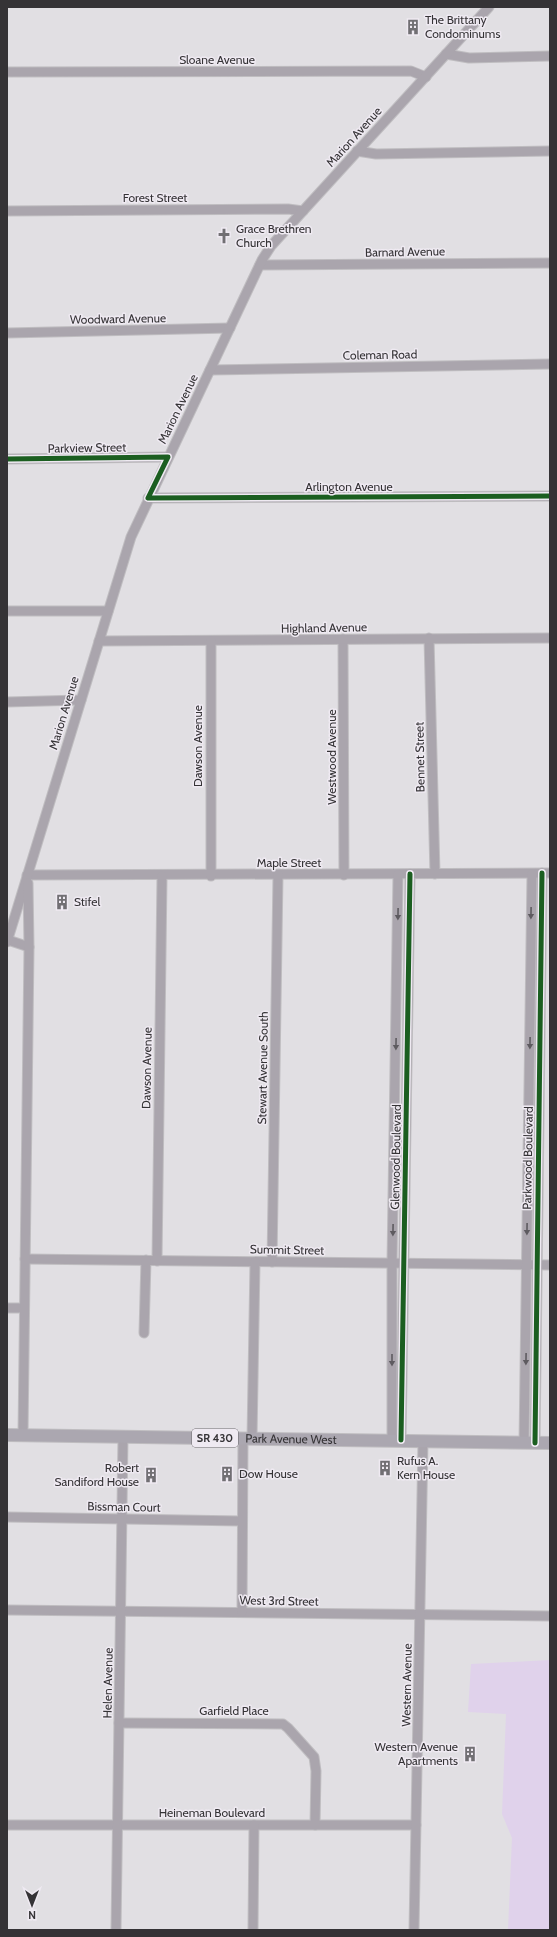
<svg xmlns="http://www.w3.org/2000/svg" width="557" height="1937" font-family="Cabin,sans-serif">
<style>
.green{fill:#e0d2eb}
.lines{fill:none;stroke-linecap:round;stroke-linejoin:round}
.minor-casing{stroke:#bfbdc0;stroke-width:11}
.major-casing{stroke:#bfbdc0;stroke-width:14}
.minor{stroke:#aaa5ad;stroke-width:9}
.major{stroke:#aba7b0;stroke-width:12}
.cycleway-casing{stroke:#efeaf2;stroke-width:8}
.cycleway{stroke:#1b5e20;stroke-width:5}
.oneway{fill:#5e5b60}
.labels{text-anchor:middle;stroke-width:3;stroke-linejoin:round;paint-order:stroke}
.shield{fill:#efeaf2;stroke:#6d6a6e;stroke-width:1}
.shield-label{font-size:11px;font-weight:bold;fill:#353336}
.poi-label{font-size:12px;fill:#353336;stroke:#efeaf2;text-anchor:start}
.street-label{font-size:12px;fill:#353336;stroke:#efeaf2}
</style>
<rect width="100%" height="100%" fill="#e1dfe3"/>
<polygon class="green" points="550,1660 550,1930 508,1930 512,1838 502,1814 506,1714 468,1712 471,1664"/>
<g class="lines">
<g class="minor-casing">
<g id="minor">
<polyline points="446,54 469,58 550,56"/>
<polyline points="7,72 411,71 426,77"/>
<polyline points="357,151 376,154 550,151"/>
<polyline points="7,211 288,209 303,211"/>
<polyline points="260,265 550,263"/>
<polyline points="7,333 230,328"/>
<polyline points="210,370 550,364"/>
<polyline points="7,459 168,457"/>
<polyline points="148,498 550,496"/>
<polyline points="7,611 108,611"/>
<polyline points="429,638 435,874"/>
<polyline points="343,639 344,875"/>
<polyline points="99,641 550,638"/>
<polyline points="7,702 81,700"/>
<polyline points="27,875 550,873"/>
<polyline points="211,876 211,641"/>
<polyline points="8,940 29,947"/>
<polyline points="7,942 131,537 262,260 271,246 489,7"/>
<polyline points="25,1259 550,1265"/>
<polyline points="157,1261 162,876"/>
<polyline points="272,1262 278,875"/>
<polyline points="7,1308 24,1308"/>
<polyline points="144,1333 146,1260"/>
<polyline points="23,1435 29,947 28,883"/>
<polyline points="252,1439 255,1262"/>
<polyline points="392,1440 392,1263 398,875"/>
<polyline points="401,1440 410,874"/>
<polyline points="524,1443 532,874"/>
<polyline points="535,1443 542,873"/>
<polyline points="7,1517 241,1521"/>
<polyline points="7,1610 550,1616"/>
<polyline points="242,1612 243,1439"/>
<polyline points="119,1723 283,1724 288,1728 314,1757 316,1771 315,1825"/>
<polyline points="7,1825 416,1825"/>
<polyline points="116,1930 123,1437"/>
<polyline points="253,1930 254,1825"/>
<polyline points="414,1930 423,1441"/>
</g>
</g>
<g class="major-casing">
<g id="major">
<path id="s1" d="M7 1435 550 1443"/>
</g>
</g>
<use href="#minor" class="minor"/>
<use href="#major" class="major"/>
<g class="cycleway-casing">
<g id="cycleway">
<polyline points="7,459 168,457 148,498 550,496"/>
<polyline points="401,1440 410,874"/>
<polyline points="535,1443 542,873"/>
</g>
</g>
<use href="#cycleway" class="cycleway"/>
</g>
<defs><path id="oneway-solid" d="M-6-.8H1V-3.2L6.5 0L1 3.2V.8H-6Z"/></defs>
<g class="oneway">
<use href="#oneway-solid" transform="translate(531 913) rotate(91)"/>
<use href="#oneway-solid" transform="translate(398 914) rotate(91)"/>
<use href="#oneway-solid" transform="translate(530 1043) rotate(91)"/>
<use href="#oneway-solid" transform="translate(396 1044) rotate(91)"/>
<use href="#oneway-solid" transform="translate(527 1229) rotate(91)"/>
<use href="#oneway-solid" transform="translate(393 1230) rotate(91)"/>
<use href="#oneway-solid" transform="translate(526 1359) rotate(91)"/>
<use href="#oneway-solid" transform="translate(392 1360) rotate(90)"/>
</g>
<defs>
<g id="building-bare" transform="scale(1.2)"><path d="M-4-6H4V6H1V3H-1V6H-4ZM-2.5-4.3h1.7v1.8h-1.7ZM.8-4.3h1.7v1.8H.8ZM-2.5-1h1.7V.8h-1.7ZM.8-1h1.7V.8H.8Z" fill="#716f73" stroke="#efeaf2" stroke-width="2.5" paint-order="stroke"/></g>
<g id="church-bare" transform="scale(1.2)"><path d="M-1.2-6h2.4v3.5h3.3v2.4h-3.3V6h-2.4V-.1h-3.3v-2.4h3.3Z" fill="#716f73" stroke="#efeaf2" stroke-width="2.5" paint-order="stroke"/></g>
</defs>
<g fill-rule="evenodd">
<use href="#building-bare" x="413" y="27"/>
<use href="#church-bare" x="224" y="236"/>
<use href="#building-bare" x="62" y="902"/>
<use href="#building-bare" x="385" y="1468"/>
<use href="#building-bare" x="227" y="1474"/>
<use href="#building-bare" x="151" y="1475"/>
<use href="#building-bare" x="470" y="1754"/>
</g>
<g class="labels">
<rect class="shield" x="192" y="1429" width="46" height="18" rx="3"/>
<g class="shield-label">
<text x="215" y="1442">SR 430</text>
</g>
<g class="poi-label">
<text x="425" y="24">The Brittany<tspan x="425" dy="14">Condominums</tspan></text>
<text x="236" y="233">Grace Brethren<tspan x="236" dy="14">Church</tspan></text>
<text x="74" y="906">Stifel</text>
<text x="397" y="1465">Rufus A.<tspan x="397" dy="14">Kern House</tspan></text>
<text x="139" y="1472" text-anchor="end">Robert<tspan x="139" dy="14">Sandiford House</tspan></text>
<text x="239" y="1478">Dow House</text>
<text x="458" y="1751" text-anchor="end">Western Avenue<tspan x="458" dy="14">Apartments</tspan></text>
</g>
<g class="street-label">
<text x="217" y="64">Sloane Avenue</text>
<text transform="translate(354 137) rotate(-48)" y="4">Marion Avenue</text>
<text x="155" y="202">Forest Street</text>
<text transform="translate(405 252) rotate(-1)" y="4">Barnard Avenue</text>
<text transform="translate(118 319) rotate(-1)" y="4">Woodward Avenue</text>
<text transform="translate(380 355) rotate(-1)" y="4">Coleman Road</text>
<text transform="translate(178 409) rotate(-64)" y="4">Marion Avenue</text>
<text transform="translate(87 448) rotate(-1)" y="4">Parkview Street</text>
<text x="349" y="491">Arlington Avenue</text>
<text transform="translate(324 628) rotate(-1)" y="4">Highland Avenue</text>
<text transform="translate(64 713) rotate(-73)" y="4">Marion Avenue</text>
<text transform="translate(198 746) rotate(-90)" y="4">Dawson Avenue</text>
<text transform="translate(332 757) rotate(-90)" y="4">Westwood Avenue</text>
<text transform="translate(420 757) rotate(-91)" y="4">Bennet Street</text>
<text x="289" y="867">Maple Street</text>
<text transform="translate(147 1068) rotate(-89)" y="4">Dawson Avenue</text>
<text transform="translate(263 1068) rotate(-89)" y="4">Stewart Avenue South</text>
<text transform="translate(396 1157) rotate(-89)" y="4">Glenwood Boulevard</text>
<text transform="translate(528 1158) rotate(-89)" y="4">Parkwood Boulevard</text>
<text transform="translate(287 1250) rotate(1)" y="4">Summit Street</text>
<text dy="4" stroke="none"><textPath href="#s1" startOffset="284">Park Avenue West</textPath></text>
<text transform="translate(124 1507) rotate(1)" y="4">Bissman Court</text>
<text transform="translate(279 1601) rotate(1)" y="4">West 3rd Street</text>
<text transform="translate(108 1683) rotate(-89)" y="4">Helen Avenue</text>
<text transform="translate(407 1685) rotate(-89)" y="4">Western Avenue</text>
<text x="234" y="1715">Garfield Place</text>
<text x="212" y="1817">Heineman Boulevard</text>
</g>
</g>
<rect width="557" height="1937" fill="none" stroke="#353336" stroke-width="16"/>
<g transform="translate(32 1905) rotate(180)" stroke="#efeaf2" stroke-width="3" paint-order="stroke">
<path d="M0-3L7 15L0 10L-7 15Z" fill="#353336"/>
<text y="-6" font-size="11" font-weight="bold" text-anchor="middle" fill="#353336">N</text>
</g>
</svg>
